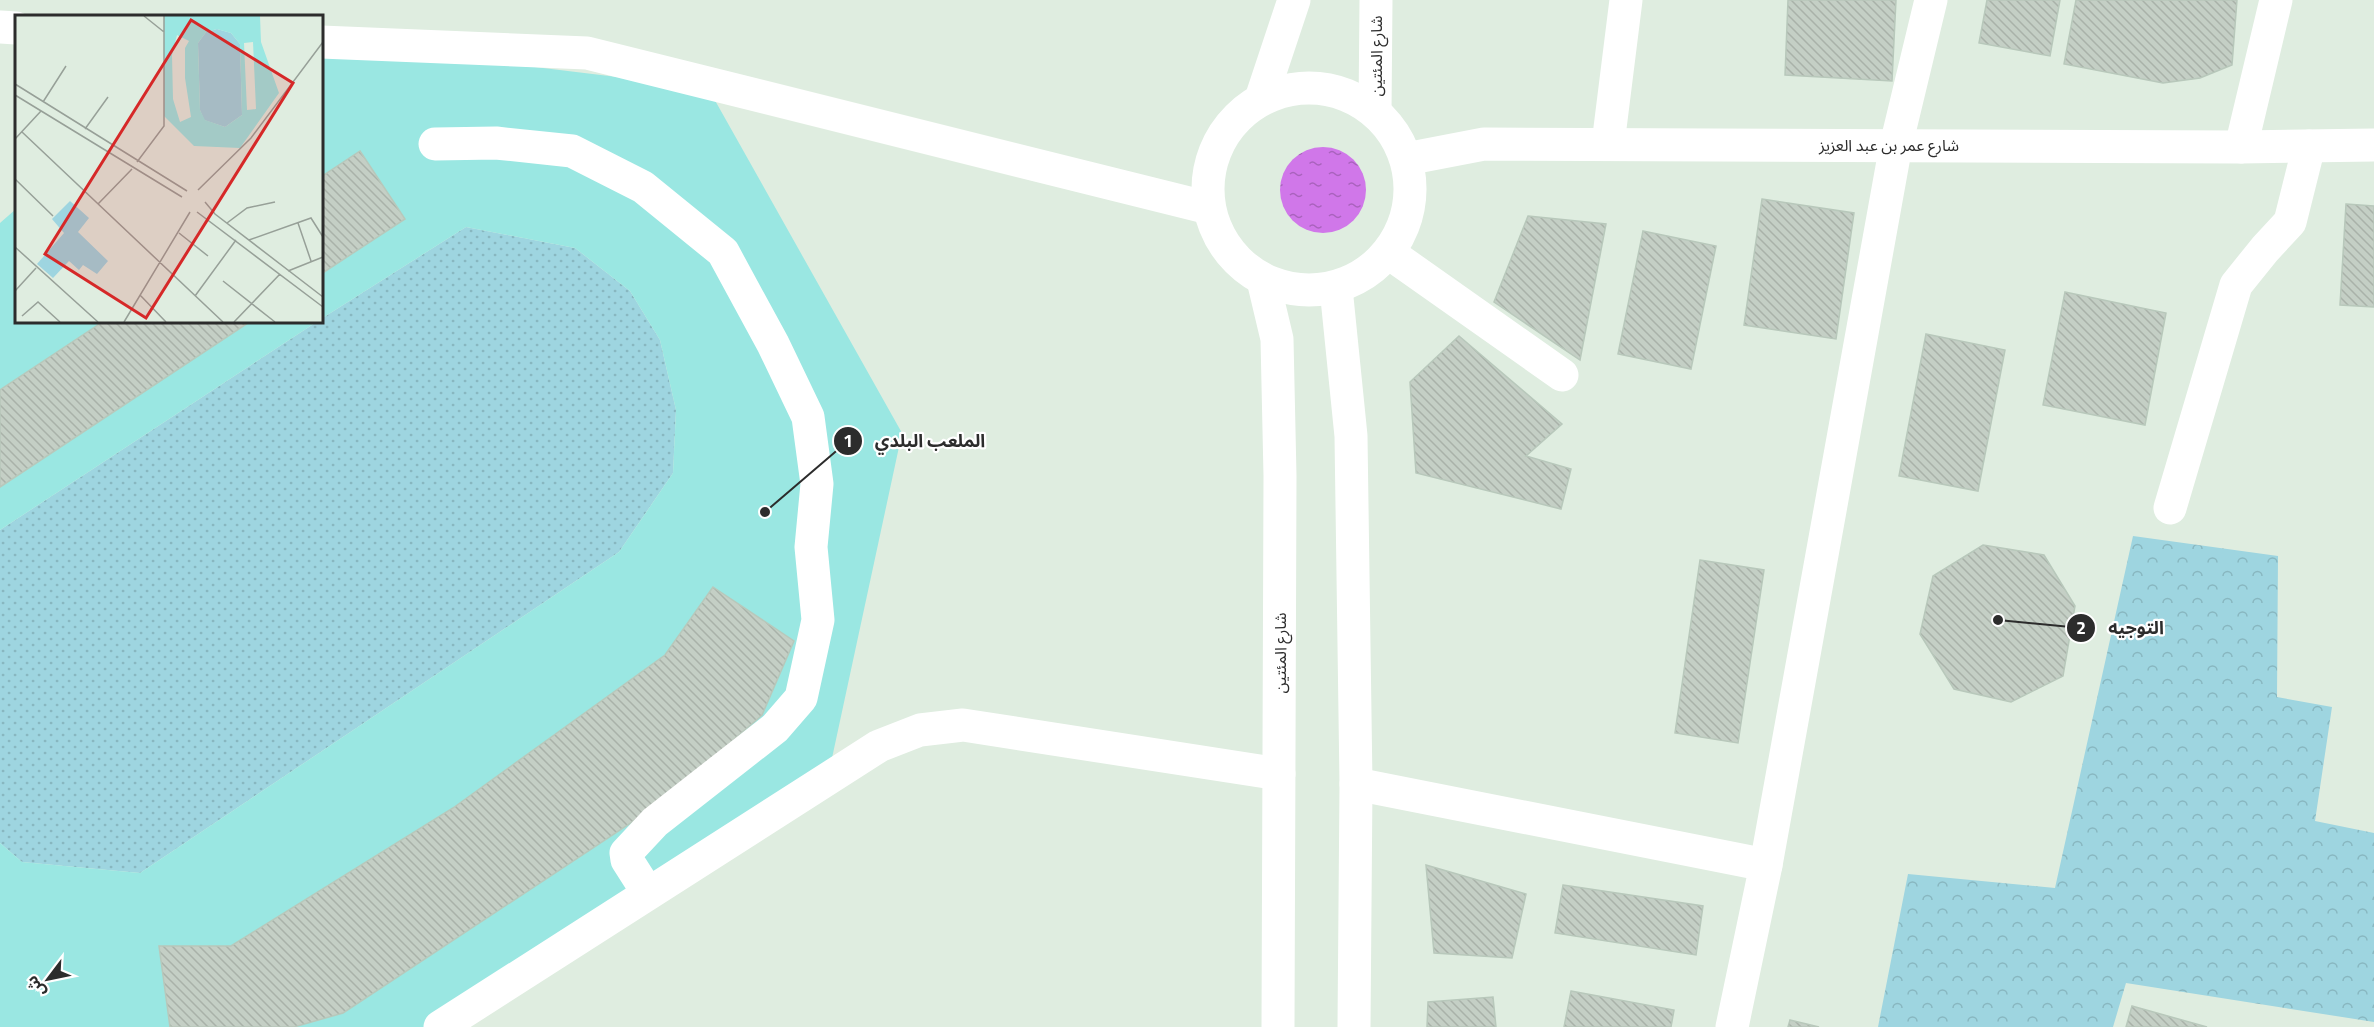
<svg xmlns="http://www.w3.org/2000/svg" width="2374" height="1027" font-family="'Titillium Web','Noto Sans Arabic',sans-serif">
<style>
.green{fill:url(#green-dots)}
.forest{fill:url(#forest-crowns)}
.pitch{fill:#9ae7e2}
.water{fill:url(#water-ripples)}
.building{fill:url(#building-back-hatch);stroke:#b8c8bb;stroke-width:1.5}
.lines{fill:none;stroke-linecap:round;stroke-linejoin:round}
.minor{stroke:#fff;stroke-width:33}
.labels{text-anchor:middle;stroke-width:4.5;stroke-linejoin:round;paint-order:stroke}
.street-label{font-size:16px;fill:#2c2c2c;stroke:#fff}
.inset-road{fill:none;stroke:#97a098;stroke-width:1.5}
.view{fill:#d62828;fill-opacity:0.15;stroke:#d62828;stroke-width:3}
.inset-edge{fill:none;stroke:#2c2c2c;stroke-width:3}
.leader{fill:none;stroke:#2c2c2c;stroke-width:2}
.callout-dot{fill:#2c2c2c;stroke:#fff;stroke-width:2}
.mark-label{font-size:18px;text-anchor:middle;font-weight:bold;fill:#fff}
.callout-label{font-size:18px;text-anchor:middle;font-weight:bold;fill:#2c2c2c;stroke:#fff;stroke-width:4.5;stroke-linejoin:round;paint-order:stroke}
</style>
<defs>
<pattern id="green-dots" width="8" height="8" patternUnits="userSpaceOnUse" patternTransform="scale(1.5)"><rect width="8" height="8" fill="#9ed5e0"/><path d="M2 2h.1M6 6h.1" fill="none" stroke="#88b7c0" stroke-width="1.8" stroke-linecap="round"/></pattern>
<pattern id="forest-crowns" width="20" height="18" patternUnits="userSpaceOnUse" patternTransform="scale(1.5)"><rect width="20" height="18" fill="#9ed5e0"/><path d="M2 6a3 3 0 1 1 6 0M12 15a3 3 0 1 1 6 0" fill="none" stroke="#88b7c0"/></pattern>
<pattern id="water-ripples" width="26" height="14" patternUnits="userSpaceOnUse" patternTransform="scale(1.5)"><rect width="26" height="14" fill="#d077e9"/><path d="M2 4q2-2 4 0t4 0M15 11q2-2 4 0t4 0" fill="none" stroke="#a962bd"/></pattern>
<pattern id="building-back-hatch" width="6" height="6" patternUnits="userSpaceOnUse" patternTransform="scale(1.5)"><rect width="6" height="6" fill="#c4cfc5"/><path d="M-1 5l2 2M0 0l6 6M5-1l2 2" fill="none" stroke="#a9b2a9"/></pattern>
</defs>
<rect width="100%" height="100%" fill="#dfede0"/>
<polygon class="green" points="466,227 575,248 630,291 660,340 676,410 673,473 619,552 140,873 22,862 0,843 0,530 318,321 321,321 321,319"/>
<polygon class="forest" points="2133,536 2278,556 2277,697 2332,707 2315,821 2374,833 2374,1022 2126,983 2113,1027 1878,1027 1908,874 2055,888"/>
<g class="pitch">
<polygon points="321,47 377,48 708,88 902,433 826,786 443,1027 294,1027 343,1013 661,803 762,715 794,641 713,588 665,655 453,808 231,946 159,946 170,1027 0,1027 0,843 22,862 140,873 619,552 673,473 676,410 660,340 630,291 575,248 466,227 321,319 321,274 404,219 321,177"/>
<polygon points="16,209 16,321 104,321 0,390 0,223"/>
<polygon points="251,321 318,321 0,530 0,487"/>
</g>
<circle class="water" cx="1323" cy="190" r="43"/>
<g class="building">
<polygon points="1788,0 1896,0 1892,81 1785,75"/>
<polygon points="1987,0 2060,0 2050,56 1979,43"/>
<polygon points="2076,0 2237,0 2232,65 2200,78 2163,83 2064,64"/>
<polygon points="360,151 405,219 321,274 321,177"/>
<polygon points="1762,199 1854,213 1836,339 1744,325"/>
<polygon points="2346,204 2374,206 2374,307 2340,305"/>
<polygon points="1528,216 1606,224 1580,360 1494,302"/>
<polygon points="1643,231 1716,246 1691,369 1618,354"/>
<polygon points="2065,292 2166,313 2145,425 2043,405"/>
<polygon points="104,321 251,321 0,487 0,390"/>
<polygon points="1926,334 2005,350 1978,491 1899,476"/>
<polygon points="1459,336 1562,424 1526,456 1571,469 1561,509 1416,473 1410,382"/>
<polygon points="1983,545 2044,555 2075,606 2063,676 2011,702 1954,689 1920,634 1933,576"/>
<polygon points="1700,560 1764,570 1738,743 1675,733"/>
<polygon points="713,587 794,641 762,715 661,803 343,1013 294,1027 170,1027 159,946 231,946 453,808 665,655"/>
<polygon points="1426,865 1526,894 1512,958 1434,953"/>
<polygon points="1563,885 1703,906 1696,955 1555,933"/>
<polygon points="1571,991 1674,1010 1671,1027 1564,1027"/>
<polygon points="1493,997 1496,1027 1427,1027 1428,1002"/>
<polygon points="2132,1006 2207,1027 2126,1027"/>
<polygon points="1790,1020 1819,1027 1788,1027"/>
</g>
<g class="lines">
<g class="minor">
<polyline points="0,27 16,28"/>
<polyline points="321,42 587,53 1209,208"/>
<circle cx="1309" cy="189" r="101"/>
<polyline points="1261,99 1294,0"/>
<polyline points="1375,112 1376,0"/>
<polyline points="435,144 496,143 572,151 643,187 723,252 773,344 808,417 817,484 811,547 818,620 801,698 775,728 655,822 626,853 627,860 648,893"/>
<polyline points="1608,144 1626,0"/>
<polyline points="2241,147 2276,0"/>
<polyline points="1406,159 1484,144 2241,147 2374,145"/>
<polyline points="1389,253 1562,375"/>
<polyline points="1263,280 1277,339 1280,476 1278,1027"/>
<polyline points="1336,288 1351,436 1356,784 1354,1027"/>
<polyline points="2170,508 2236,285 2265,249 2290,222 2309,146"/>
<polyline points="1356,784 1766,865"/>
<polyline points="440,1027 879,746 920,730 963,725 1279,774"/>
<polyline points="1732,1027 1766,865 1896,145 1931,0"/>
</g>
</g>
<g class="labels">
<g class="street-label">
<text transform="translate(1376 56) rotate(-90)" y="6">شارع المئتين</text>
<text x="1889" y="151">شارع عمر بن عبد العزيز</text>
<text transform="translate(1280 653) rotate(-90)" y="6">شارع المئتين</text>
</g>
</g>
<g transform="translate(15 15)">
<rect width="308" height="308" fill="#dfede0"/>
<path d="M202 14 216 18 225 29 227 100 210 112 189 105 185 95 183 28 191 17Z" fill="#9ed5e0"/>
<path d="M55 186 74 203 63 217 93 246 82 259 68 250 64 255 54 246 38 263 22 249 49 218 37 204Z" fill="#9ed5e0"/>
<path d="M149 1H245L246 27 264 78 225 133 179 131 149 101ZM202 14 216 18 225 29 227 100 210 112 190 105 185 95 183 28 191 17ZM162 20 174 26 170 33V63L176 102 165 107 158 84 157 40ZM238 27 241 94 232 95 229 28Z" fill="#9ae7e2" fill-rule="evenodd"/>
<path class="inset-road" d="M129 1 149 17M0 69 172 176M0 80 167 182M28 87 51 51M70 114 93 82M7 117 208 307M0 124 26 96M122 147 149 111V1M0 164 38 201M183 175 236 123 308 27M190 187 200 199 308 282M83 189 117 154M182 197 308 292M212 208 232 193 260 187M283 208 296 246M164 218 193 241M234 225 296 203 308 222M0 232 83 307M273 256 308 242M208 266 260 307M0 276 21 253M125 280 151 307M180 281 221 225M7 301 23 287 45 307M109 307 175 197M219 307 265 259"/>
<path class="view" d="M176 5 278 68 131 303 30 239Z"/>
<rect width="308" height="308" class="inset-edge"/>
</g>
<path class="leader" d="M765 512L848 441M1998 620L2081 628"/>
<g class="callout-dot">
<circle cx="765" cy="512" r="6"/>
<circle cx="1998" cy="620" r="6"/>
<circle cx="848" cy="441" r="15"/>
<circle cx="2081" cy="628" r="15"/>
</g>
<g class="mark-label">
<text x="848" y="447">1</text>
<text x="2081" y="634">2</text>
</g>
<g class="callout-label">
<text x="930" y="447">الملعب البلدي</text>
<text x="2136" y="634">التوجيه</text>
</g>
<g transform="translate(48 979) rotate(238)" stroke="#ffffff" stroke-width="4.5" paint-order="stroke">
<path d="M0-4.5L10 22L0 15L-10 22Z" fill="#2c2c2c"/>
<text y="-9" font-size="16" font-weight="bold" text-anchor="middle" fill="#2c2c2c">ش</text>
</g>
</svg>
